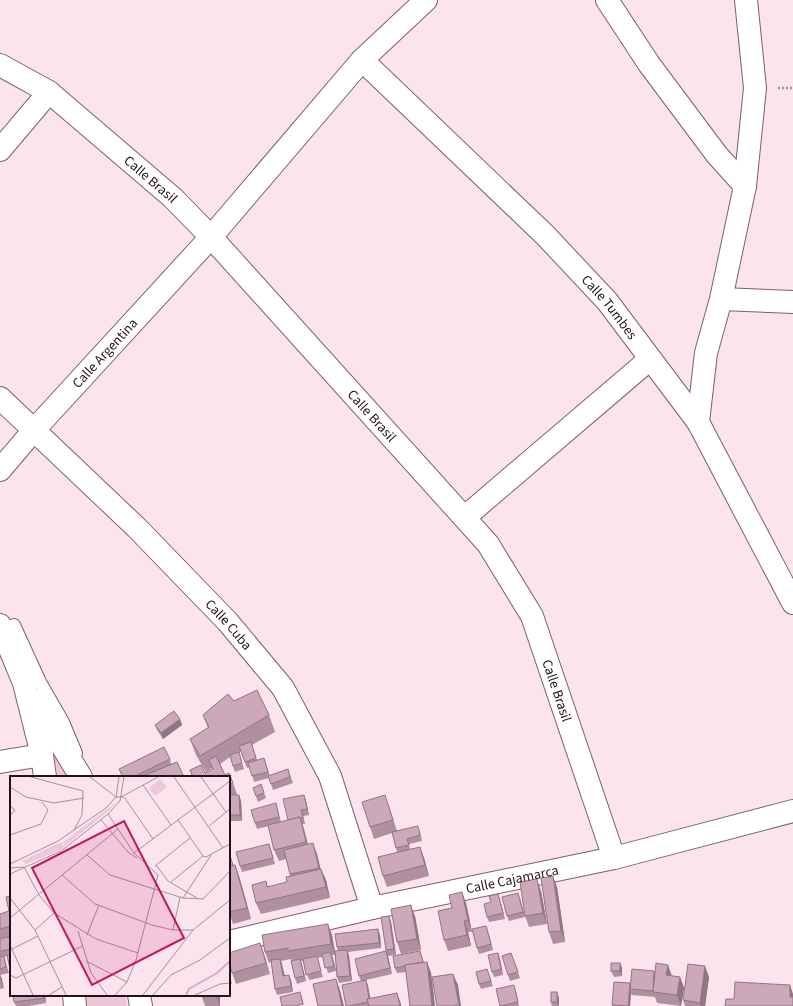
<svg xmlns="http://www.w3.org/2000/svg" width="793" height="1006" font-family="'Source Sans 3',sans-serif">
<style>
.green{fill:#edc7d8}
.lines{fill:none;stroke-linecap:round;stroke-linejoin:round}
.lane-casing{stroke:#7f5e6e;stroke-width:14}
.street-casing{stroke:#7f5e6e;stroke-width:24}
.path{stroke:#a6929b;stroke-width:2.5;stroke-dasharray:2 2;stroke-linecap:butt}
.lane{stroke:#fff;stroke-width:12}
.street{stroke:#fff;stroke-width:22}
.wall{fill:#b0909f}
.shaded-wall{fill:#907682}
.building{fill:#cda8b9;stroke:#907682}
.labels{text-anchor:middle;stroke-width:3;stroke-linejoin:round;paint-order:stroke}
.street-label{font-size:14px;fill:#201319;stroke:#fff6fa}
.inset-river{fill:none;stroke:#e2a8c3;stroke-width:2}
.inset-road{fill:none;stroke:#a49099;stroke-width:1}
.view{fill:#c2185b;fill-opacity:0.15;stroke:#c2185b;stroke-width:2}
.inset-edge{fill:none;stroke:#201319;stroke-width:2}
</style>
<rect width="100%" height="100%" fill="#fce4ef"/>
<g class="green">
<polygon points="45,728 71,777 52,777"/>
<polygon points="84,995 125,995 127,1006 85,1006"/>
</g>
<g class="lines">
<g class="lane-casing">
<polyline id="lane" points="14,625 40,682 63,722 76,753"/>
</g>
<g class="street-casing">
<g id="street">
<polyline points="607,0 649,64 717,155 745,186"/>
<path id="s1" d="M362 60 545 235 607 301 698 422 793 603"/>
<path id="s2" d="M0 65 49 92 173 198 211 237 488 544 532 616 614 858"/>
<polyline points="0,150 49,92"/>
<polyline points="721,299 793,302"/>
<path id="s3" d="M0 398 137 528 227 621 283 688 330 776 372 908"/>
<polyline points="698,422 706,353 721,299 745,186 755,88 746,0"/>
<path id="s4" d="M0 470 34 430 211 237 362 60 426 0"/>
<polyline points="465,517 650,359"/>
<polyline points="0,625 24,683 42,755 45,777"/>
<polyline points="34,700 81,777"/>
<polyline points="0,762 42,755"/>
<path id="s5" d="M229 942 372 908 614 858 793 811"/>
<polyline points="74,995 75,1006"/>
<polyline points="139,995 141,1006"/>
</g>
</g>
<polyline class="path" points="778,88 793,88"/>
<use href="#lane" class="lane"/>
<use href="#street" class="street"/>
</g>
<g class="wall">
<polygon points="257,690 269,715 275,732 252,745 257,760 264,758 270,776 288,769 293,783 273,790 269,778 254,782 250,767 247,768 241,751 239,753 244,769 235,772 230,757 220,764 225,775 229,773 233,783 237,794 235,795 239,795 241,801 242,821 229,821 229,777 192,777 190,770 201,765 205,773 212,770 212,768 206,772 196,755 190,739 208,728 203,715 228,694 234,701"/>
<polygon points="180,719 182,725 163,739 157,730 155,725"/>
<polygon points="170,759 171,764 177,762 184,777 122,777 119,769"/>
<polygon points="261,784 266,798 258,802 253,788"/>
<polygon points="304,795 306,801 309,815 303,816 305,824 302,824 308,845 317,854 320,869 326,880 330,898 261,914 256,903 266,881 268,887 287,882 290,876 286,859 279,861 274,850 269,826 257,829 255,823 276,803 281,822 288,820"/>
<polygon points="389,806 397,831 420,831 422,841 409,844 410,849 420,847 424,858 429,876 387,887 383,876 397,852 392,833 374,839 370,827"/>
<polygon points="269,844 275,864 242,872 240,866"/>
<polygon points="233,865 235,865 239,876 251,919 233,924 229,912"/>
<polygon points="557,887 565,942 553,944 549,932"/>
<polygon points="541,891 547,924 529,927 525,916"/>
<polygon points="462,892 466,903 472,932 468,932 471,946 448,951 444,940 452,908"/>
<polygon points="498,894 505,919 489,922 487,917 491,902"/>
<polygon points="11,896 11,971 7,956 4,957 9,973 0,975 4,988 0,989 0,914 9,911"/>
<polygon points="520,899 525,917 509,921 507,916"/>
<polygon points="389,916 391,922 396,955 388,956 392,974 366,980 368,986 370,999 397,993 401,1006 346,1006 361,981 359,976 386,951 386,950"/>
<polygon points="415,916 421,950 401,954 397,942"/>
<polygon points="486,926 493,950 479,954 477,948"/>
<polygon points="332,935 335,951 338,951 337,947 380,935 381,948 348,952 349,956 352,981 339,983 337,977 335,955 332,955 336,971 328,973 323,957 317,958 323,977 309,980 303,961 301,961 306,981 297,984 295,978 291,959 281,961 284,975 291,980 293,992 277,995 275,989 271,962 269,963 265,952"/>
<polygon points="260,943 270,974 236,984 232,973"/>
<polygon points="420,951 424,963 427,962 431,973 435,1006 410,1006 406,972 397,973 395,968"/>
<polygon points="498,953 500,959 503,975 494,977 492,972"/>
<polygon points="511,953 520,978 510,981 502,956"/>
<polygon points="620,963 622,968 622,976 614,977 611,971"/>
<polygon points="654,971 655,973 680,977 684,988 681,1006 657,1003 655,997 632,995 631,993 630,1006 612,1006 612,1005 630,983 630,985"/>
<polygon points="229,973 232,984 229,985"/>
<polygon points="489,975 493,986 481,989 479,984"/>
<polygon points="709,977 705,1006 685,1006 683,1000"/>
<polygon points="516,991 519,1006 500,1006"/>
<polygon points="13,995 45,995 46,1003 29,1006 16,1006 14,1002"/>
<polygon points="202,995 220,995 220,1006 205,1006 202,997"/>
<polygon points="559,998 559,1006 552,1006 551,1002"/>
</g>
<g class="shaded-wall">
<polygon points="180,719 182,725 163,739 161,733"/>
<polygon points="239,795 241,801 242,821 240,815"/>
<polygon points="304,795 306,801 309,815 307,809"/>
<polygon points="301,810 303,816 305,824 303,818"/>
<polygon points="300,817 304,829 310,853 306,842"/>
<polygon points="313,843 317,854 323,879 319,868"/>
<polygon points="420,847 424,858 429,876 425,865"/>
<polygon points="235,865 239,876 251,919 247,908"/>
<polygon points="321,869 326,880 330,898 326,887"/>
<polygon points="553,876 557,887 565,942 561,931"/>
<polygon points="537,879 541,891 547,924 543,913"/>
<polygon points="462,892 466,903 472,932 468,920"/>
<polygon points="518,893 520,899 525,917 523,912"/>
<polygon points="498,894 500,900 505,919 503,913"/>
<polygon points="411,905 415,916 421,950 417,939"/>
<polygon points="389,916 391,922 396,955 394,949"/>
<polygon points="464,921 468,932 471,946 467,935"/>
<polygon points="328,924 332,935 335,955 331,944"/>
<polygon points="486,926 488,931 493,950 491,944"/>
<polygon points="378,929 380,935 381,948 379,943"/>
<polygon points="260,943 264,954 270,974 266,963"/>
<polygon points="347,950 349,956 352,981 350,976"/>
<polygon points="386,951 388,957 392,974 390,968"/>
<polygon points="330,952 333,958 336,971 334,966"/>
<polygon points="498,953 500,959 503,975 501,969"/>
<polygon points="280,959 282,964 286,981 283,976"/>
<polygon points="300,959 302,965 306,981 304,976"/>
<polygon points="427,962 431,973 435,1006 432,1006"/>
<polygon points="620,963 622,968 622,976 620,971"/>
<polygon points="668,965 672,976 666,975"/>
<polygon points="705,966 709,977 705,1006 701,1006 700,1003"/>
<polygon points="0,974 2,979 4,988 0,978"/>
<polygon points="453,974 458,985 461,1006 459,1006 459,1005"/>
<polygon points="289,975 291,980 293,992 291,986"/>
<polygon points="680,977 684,988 681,1006 677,995"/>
<polygon points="336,979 340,990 344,1006 342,1006"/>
<polygon points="366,980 368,986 372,1006 370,1002"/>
<polygon points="630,983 632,989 630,989 631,993 630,1006 628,1006"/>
<polygon points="790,985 793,994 793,1006 790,997"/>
<polygon points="300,992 302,998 304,1006 303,1004"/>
<polygon points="557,992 559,998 559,1006 557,1002"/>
<polygon points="397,993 401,1004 401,1006 400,1006"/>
<polygon points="44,995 45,995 46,1003 44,998"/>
<polygon points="216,995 220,995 220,1006"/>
</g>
<g class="building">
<polygon points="257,690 269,715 200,756 190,739 209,727 203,715 228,694 234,701"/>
<polygon points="174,711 180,719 161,733 155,725"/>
<polygon points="251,742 256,758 245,762 239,746"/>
<polygon points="164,747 170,759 133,777 123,777 119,769"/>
<polygon points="239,752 242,763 233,766 230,755"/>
<polygon points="216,756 225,775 229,773 233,783 229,785 229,777 193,777 190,770 201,765 205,773 213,769 209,760"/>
<polygon points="264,758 268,772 252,776 248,763"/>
<polygon points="177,762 184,777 143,777 143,776"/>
<polygon points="288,769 290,777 271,784 268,776"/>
<polygon points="261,784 264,793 256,796 253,788"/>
<polygon points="229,795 239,795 240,815 229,815"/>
<polygon points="304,795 307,809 301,810 303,818 300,818 300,817 288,820 283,799"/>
<polygon points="385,795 393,820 370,827 362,802"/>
<polygon points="276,803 279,817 255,823 251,810"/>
<polygon points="300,817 306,842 274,850 268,825"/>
<polygon points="418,826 420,835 407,839 409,845 396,848 392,832"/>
<polygon points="313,843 319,868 290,874 284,850"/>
<polygon points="269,844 273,858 240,866 236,852"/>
<polygon points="420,847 425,865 383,876 378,857"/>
<polygon points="229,853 233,865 229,866"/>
<polygon points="235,865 247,908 229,912 229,866"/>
<polygon points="321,869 326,887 256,903 252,885 266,881 267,887 287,882 286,877"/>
<polygon points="553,876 561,931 549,932 541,878"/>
<polygon points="537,879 543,913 525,916 520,882"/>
<polygon points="462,892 468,920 464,921 467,935 444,940 438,911 452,908 449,895"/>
<polygon points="518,893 523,912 507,916 502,897"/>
<polygon points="498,894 503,913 487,917 484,904 491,902 489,896"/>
<polygon points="11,896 11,926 0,929 0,914 9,911 6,897"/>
<polygon points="411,905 417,939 397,942 391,909"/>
<polygon points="389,916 394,949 386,950 381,917"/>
<polygon points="328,924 331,944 288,951 288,948 265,952 262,935"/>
<polygon points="486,926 491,944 477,948 472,929"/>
<polygon points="378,929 379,943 337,947 335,934"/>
<polygon points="11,936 11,949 0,951 0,939"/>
<polygon points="260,943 266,963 232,973 229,961 229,953"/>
<polygon points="347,950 350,976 337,977 335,951"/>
<polygon points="386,951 390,968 359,976 355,959"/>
<polygon points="420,951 423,962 405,965 405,966 395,968 393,956"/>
<polygon points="330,952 334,966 325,968 322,954"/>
<polygon points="498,953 501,969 492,972 488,955"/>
<polygon points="511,953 518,972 508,975 502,956"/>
<polygon points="11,954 11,968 10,969 7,955"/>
<polygon points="4,956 6,967 0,969 0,957"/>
<polygon points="317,956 321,971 306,975 303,959"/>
<polygon points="280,959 283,976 289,975 291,986 275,989 271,960"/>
<polygon points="300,959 304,976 295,978 291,961"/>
<polygon points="427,962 432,1006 410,1006 405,965"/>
<rect x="611" y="963" width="9" height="8"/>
<polygon points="656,963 668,965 666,975 680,977 677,995 653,992"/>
<polygon points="688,964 705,966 700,1003 683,1000"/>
<polygon points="487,969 491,981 479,984 476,972"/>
<polygon points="632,969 654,971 653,991 630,989"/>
<polygon points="453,974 459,1005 454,1006 437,1006 432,977"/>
<polygon points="336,979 342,1006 318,1006 313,984"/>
<polygon points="366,980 369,999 367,999 368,1002 349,1006 346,1006 342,985"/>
<polygon points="614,982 630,983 628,1006 612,1005"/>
<polygon points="735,982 790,985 790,997 793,997 793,1006 725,1006 726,999 734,999"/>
<polygon points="514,985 518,1002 500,1006 496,989"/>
<polygon points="300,992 303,1004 295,1006 282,1006 280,997"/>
<rect x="551" y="992" width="6" height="10"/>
<polygon points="397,993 400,1006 369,1006 367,999"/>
<polygon points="13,995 44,995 44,998 14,1002"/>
<polygon points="202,995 216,995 216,996 202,997"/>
</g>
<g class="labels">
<g class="street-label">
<text dy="5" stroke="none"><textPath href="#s2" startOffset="190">Calle Brasil</textPath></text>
<text dy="5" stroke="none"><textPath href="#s1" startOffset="350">Calle Tumbes</textPath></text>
<text dy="5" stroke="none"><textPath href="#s4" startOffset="157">Calle Argentina</textPath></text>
<text dy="5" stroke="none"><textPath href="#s2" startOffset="514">Calle Brasil</textPath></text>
<text dy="5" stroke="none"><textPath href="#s3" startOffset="322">Calle Cuba</textPath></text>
<text dy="5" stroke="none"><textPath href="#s2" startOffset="850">Calle Brasil</textPath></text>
<text dy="5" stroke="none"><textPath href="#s5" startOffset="290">Calle Cajamarca</textPath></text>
</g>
</g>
<g transform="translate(10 776)">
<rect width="220" height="220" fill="#fce4ef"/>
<path d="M150 3 157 11 145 20 139 12ZM108 25 96 37 55 70 52 67ZM51 66 54 71 52 73 16 88 12 85Z" fill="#edc7d8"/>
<path class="inset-river" d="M176 219 179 213 207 197 220 185"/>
<path class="inset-road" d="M21 1 73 15 72 39 64 54M80 1 106 21H114L143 63M164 1 213 72M191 1 216 36M133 9 161 49M0 11 16 21 44 27 74 22M111 21 148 1M0 30 5 34 0 40M98 38 124 77 148 99 126 184 117 206 105 219M91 44 118 76 127 82M168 44 193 80 196 81 220 68M199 50 220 33M0 59 31 48 38 34 32 26M124 77 220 5M77 79 100 99 173 122 193 123 220 95M0 88 48 65 96 32 106 21 109 1M146 89 158 105 187 122M145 90 180 62M14 91 29 119 44 137 86 163 128 177M0 92 14 91M0 98 51 75 98 38 110 25 114 1M52 99 85 128 142 149 163 154H183M161 106 193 80M0 122 25 154 56 219M173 122 201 79M0 142 108 53M25 154 44 137M163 154 170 121M68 155 81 197 97 219M77 159 89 129M0 169 23 219M2 173 28 160M76 185 117 206M0 199 6 202 73 170M39 219 52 211M133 219 183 154 220 124M143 219 161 199 190 184 220 162M185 219 210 208 220 207"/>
<path class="view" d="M114 45 174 162 82 209 22 92Z"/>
<rect width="220" height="220" class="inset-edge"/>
</g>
</svg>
